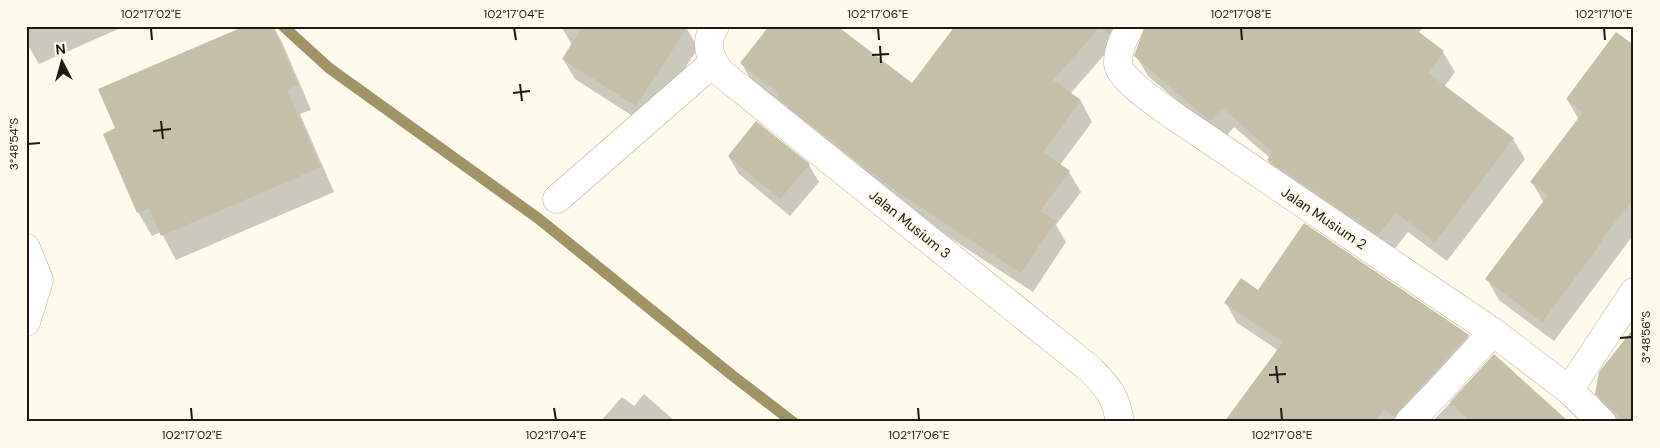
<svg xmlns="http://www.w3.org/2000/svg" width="1660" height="448" font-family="'DM Sans',sans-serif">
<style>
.shadow{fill:#0003}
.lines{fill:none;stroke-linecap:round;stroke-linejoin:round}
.stream{stroke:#a09365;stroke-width:11}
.building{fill:#c5bfa8}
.minor-casing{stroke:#b6b099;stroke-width:29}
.minor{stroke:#fff;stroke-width:28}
.ticks{fill:none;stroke:#1c1911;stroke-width:2}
.labels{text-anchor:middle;stroke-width:5;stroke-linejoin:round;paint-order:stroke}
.street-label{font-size:14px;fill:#1c1911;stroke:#fefaec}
.neatline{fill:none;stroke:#1c1911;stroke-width:2}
.ticks-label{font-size:12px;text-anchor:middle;fill:#1c1911}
</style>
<rect width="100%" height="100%" fill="#fefaec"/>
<g class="shadow">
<polygon points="26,26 125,26 39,64 26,42"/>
<polygon points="273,26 282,42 311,110 300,114 334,192 176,260 161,232 152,236 138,212 116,129"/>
<polygon points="561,26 689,26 687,29 698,48 648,126 575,79 563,59 572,45"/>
<polygon points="957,26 1425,26 1418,33 1443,52 1455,72 1444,87 1513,139 1525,159 1447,261 1408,232 1390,255 1280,180 1268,160 1270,158 1234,127 1223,140 1148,76 1136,56 1146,31 1141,30 1112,46 1070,94 1081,101 1092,122 1060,165 1069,172 1081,192 1056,225 1066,242 1033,292 909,211 753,84 742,64 912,84"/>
<polygon points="1634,47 1634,234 1554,341 1499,300 1487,279 1544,203 1532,182 1579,120 1567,99"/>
<polygon points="729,157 809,165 819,182 790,216 739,174"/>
<polygon points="1259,291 1468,336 1480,355 1418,422 1226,422 1279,351 1237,323 1226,303"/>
<polygon points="1494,356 1568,422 1432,422"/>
<polygon points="1596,393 1634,422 1617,422 1608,413"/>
<polygon points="644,394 676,422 600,422 622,397 634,406"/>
</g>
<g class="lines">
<polyline class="stream" points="283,26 329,68 539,219 733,376 793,422"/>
</g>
<g class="building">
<polygon points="245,26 273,26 298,85 287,90 321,167 161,236 149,208 137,213 103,134 115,128 98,89"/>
<polygon points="583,26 688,26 636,106 562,59"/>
<polygon points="769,26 837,26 912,83 955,26 1112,26 1109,34 1100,27 1053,80 1081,100 1043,152 1070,171 1040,211 1056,221 1021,273 896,191 858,162 776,97 779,93 740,63"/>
<polygon points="1145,26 1411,26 1444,51 1428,73 1514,138 1435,242 1396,213 1378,235 1267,160 1273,152 1222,108 1210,121 1134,56"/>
<polygon points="1616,32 1634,45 1634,198 1601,240 1602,242 1542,322 1485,279 1548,195 1530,182 1583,112 1566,99"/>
<polygon points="756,121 810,164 780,199 728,156"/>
<polygon points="1304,223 1469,335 1398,411 1395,417 1384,409 1374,422 1224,422 1283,342 1224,303 1241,278 1258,290"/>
<polygon points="1634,328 1634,422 1626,422 1595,394 1599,372"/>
<polygon points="1494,354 1569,422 1471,422 1450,402"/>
</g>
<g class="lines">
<g class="minor-casing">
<g id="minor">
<path d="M715 26C704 42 709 57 720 72L1090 369C1109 389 1115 394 1120 422"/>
<path d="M1130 26C1124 38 1118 49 1118 63 1118 79 1163 108 1177 118L1493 332 1569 390 1602 422"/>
<polyline points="557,199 713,63"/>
<polyline points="26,248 39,280 26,322"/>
<polyline points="1569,390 1634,292"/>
<polyline points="1409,422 1438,392 1493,332"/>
</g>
</g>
<use href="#minor" class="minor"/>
</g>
<path class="ticks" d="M151 28 152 40M514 28 516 40M878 28 879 40M1241 28 1242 40M1604 28 1605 40M880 46 881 63M872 55 889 54M520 84 522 101M513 93 530 91M161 121 163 139M153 131 171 129M28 144 40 143M1620 338 1632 337M1276 366 1278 383M1269 375 1286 374M191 408 192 420M554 408 556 420M918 408 919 420M1281 408 1282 420"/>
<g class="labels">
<g class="street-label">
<text transform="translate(1324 218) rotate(34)" y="5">Jalan Musium 2</text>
<text transform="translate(910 224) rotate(39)" y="5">Jalan Musium 3</text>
</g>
</g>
<rect width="1660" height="448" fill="none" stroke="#fefaec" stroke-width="55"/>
<g transform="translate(62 62) rotate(354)" stroke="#fefaec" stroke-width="4" paint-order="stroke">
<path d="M0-4L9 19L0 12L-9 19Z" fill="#1c1911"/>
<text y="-8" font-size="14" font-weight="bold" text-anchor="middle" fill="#1c1911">N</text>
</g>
<rect x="28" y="28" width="1604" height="392" class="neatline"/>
<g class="ticks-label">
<text x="151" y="18">102°17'02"E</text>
<text x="514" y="18">102°17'04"E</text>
<text x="878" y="18">102°17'06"E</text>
<text x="1241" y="18">102°17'08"E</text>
<text x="1604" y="18">102°17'10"E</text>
<text transform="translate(14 144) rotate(-90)" y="4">3°48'54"S</text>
<text transform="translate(1646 337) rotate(-90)" y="4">3°48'56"S</text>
<text x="192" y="439">102°17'02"E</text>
<text x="556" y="439">102°17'04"E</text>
<text x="919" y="439">102°17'06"E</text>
<text x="1282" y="439">102°17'08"E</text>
</g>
</svg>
